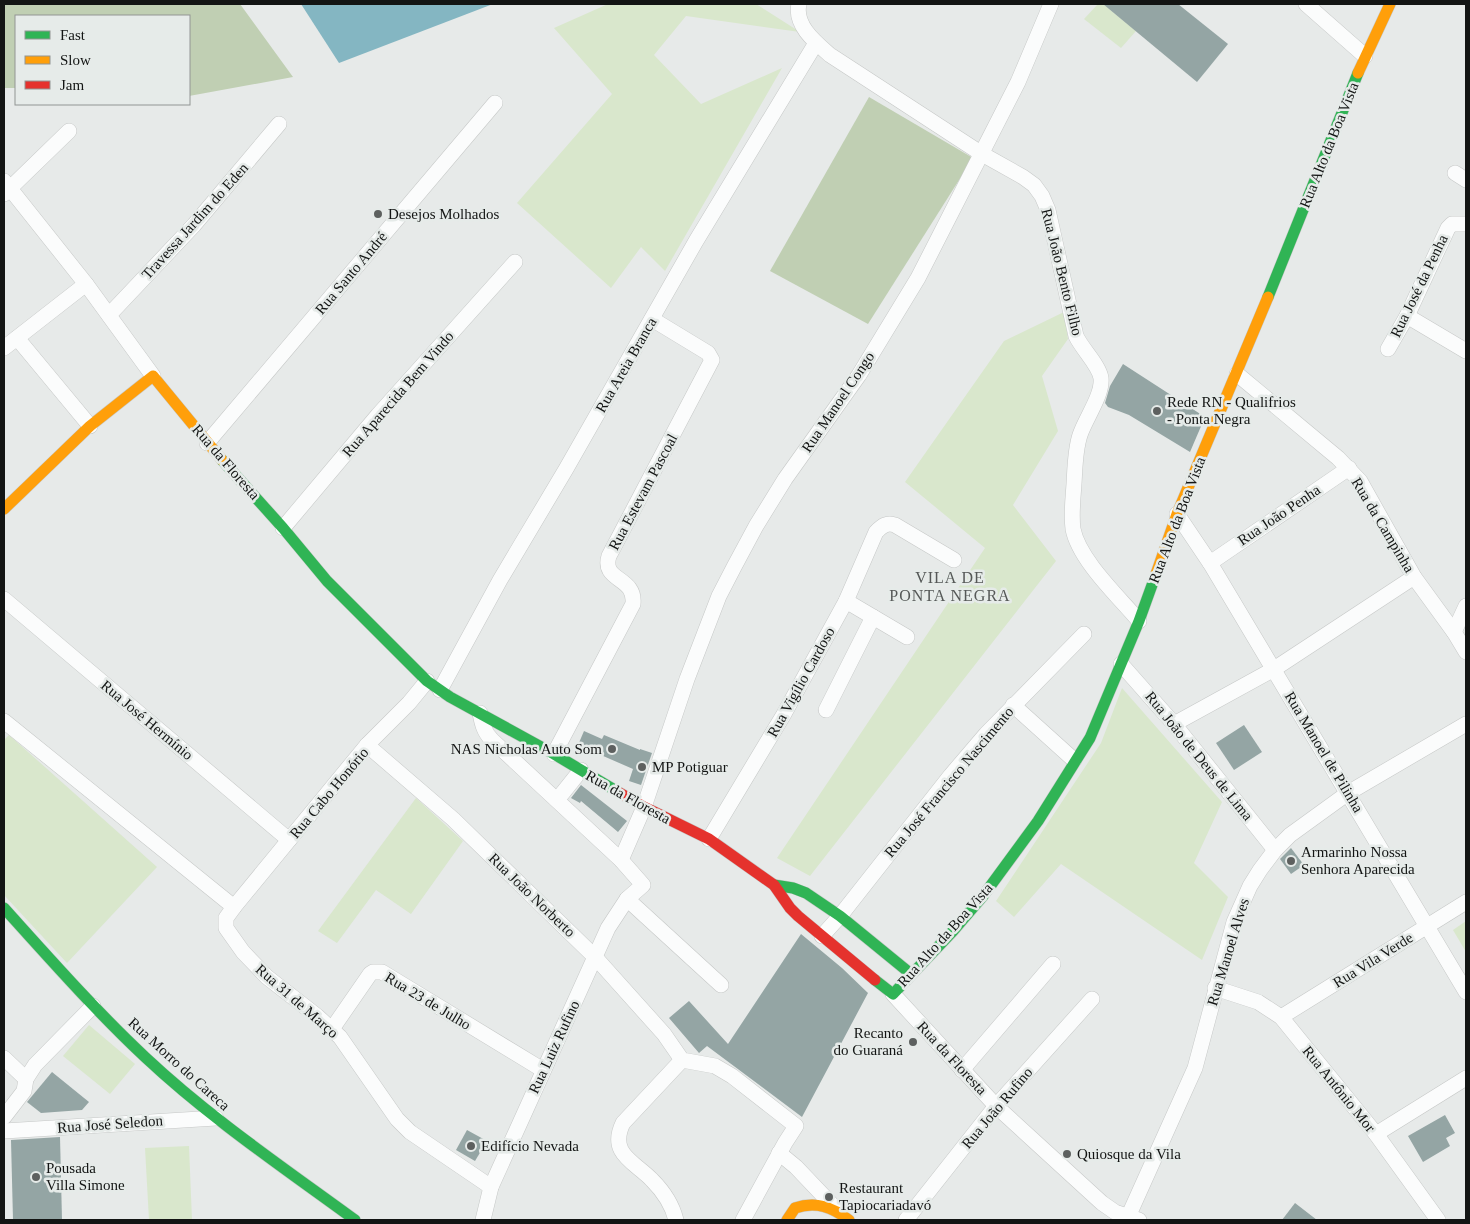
<svg xmlns="http://www.w3.org/2000/svg" width="1470" height="1224" font-family="'Times New Roman',serif">
<style>
.green{fill:#d9e7cc}
.forest{fill:#c0cfb3}
.water{fill:#84b6c2}
.building{fill:#94a5a4}
.lines{fill:none;stroke-linecap:round;stroke-linejoin:round}
.street-casing{stroke:#c6c8c7;stroke-width:16}
.fast-casing{stroke:#c6c8c7;stroke-width:12}
.slow-casing{stroke:#c6c8c7;stroke-width:12}
.jam-casing{stroke:#c6c8c7;stroke-width:12}
.street{stroke:#fbfcfc;stroke-width:15}
.fast{stroke:#30b455;stroke-width:11}
.slow{stroke:#ff9f0a;stroke-width:11}
.jam{stroke:#e5322d;stroke-width:11}
.poi-dot{fill:#5d605f;stroke:#e6ebe9;stroke-width:2}
.labels{text-anchor:middle;stroke-width:5;stroke-linejoin:round;paint-order:stroke}
.street-label{font-size:15px;fill:#131514;stroke:#e6ebe9}
.poi-label{font-size:15px;fill:#131514;stroke:#e6ebe9;text-anchor:start}
.neighbourhood-label{font-size:16px;letter-spacing:1px;fill:#555857;stroke:#e6ebe9}
</style>
<rect width="100%" height="100%" fill="#e7eae9"/>
<g class="green">
<polygon points="608,4 756,4 800,32 686,16 654,55 701,104 782,68 665,271 641,247 611,288 517,203 612,94 554,28"/>
<polygon points="1098,4 1103,4 1136,31 1121,48 1084,19"/>
<polygon points="1064,312 1068,339 1042,376 1058,431 1013,505 1056,561 810,876 777,858 985,548 905,482 1004,341"/>
<polygon points="1122,688 1222,802 1194,863 1228,897 1202,960 1061,864 1014,917 996,901 1101,743"/>
<polygon points="9,735 157,867 67,963 4,895 4,740"/>
<polygon points="416,798 463,841 411,914 376,890 337,943 318,931"/>
<polygon points="1466,921 1466,952 1453,930"/>
<polygon points="89,1025 135,1064 110,1094 63,1056"/>
<polygon points="189,1146 192,1220 149,1220 145,1148"/>
</g>
<g class="forest">
<polygon points="4,4 240,4 293,77 189,96 189,16 16,16 16,88 4,88"/>
<polygon points="869,97 973,158 868,324 770,271"/>
</g>
<polygon class="water" points="301,4 493,4 339,63"/>
<g class="building">
<polygon points="1103,4 1178,4 1228,44 1197,82"/>
<polygon points="1123,364 1205,417 1190,452 1129,415 1108,407 1105,403 1110,386"/>
<polygon points="1244,725 1262,752 1234,770 1216,743"/>
<polygon points="584,731 602,739 604,735 640,750 640,749 652,753 641,785 629,781 633,769 578,745"/>
<polygon points="581,785 627,821 618,832 581,801 580,803 571,798"/>
<polygon points="1291,848 1304,865 1291,874 1280,859"/>
<polygon points="801,934 842,968 868,993 802,1117 707,1046 699,1053 669,1018 689,1001 728,1044"/>
<polygon points="52,1072 89,1102 82,1110 41,1113 27,1102"/>
<polygon points="1445,1115 1455,1133 1446,1138 1450,1146 1423,1162 1408,1136"/>
<polygon points="467,1130 487,1141 475,1161 456,1150"/>
<polygon points="60,1137 62,1220 13,1220 11,1140"/>
<polygon points="1295,1203 1317,1220 1282,1220"/>
</g>
<g class="lines">
<g class="street-casing">
<g id="street">
<path d="M799 4C794 25 815 42 830 55L982 154 1023 177 1034 185 1042 196 1048 210 1076 336C1082 349 1099 365 1101 378 1103 395 1085 419 1080 435 1075 450 1075 468 1074 484 1073 499 1071 514 1073 529 1079 560 1119 597 1139 621"/>
<polyline points="1306,4 1365,56"/>
<polyline points="1455,173 1466,180"/>
<polyline points="4,181 86,284 153,376"/>
<polyline points="4,194 69,131"/>
<polyline points="109,315 194,225 279,124"/>
<polyline points="1407,316 1466,351"/>
<polyline points="17,338 90,426"/>
<polyline points="4,348 86,284"/>
<polyline points="1388,349 1407,316 1448,228 1452,224 1466,224"/>
<polyline points="1237,374 1338,458 1360,481 1414,577 1454,632 1466,652"/>
<polyline points="207,443 495,103"/>
<polyline points="1177,514 1210,563 1466,992"/>
<polyline points="283,528 378,415 515,262"/>
<polyline points="1210,563 1349,468"/>
<polyline points="4,599 289,840"/>
<polyline points="846,601 907,637"/>
<polyline points="1454,632 1466,606"/>
<polyline points="1121,664 1174,724 1275,850"/>
<polyline points="427,681 409,703 367,745 234,907 226,918 226,928 243,952 267,977 317,1016 340,1037 397,1119 410,1132 491,1187"/>
<polyline points="440,690 500,580 566,469 696,241 816,43"/>
<polyline points="1013,705 1074,760"/>
<polyline points="826,710 873,617"/>
<path d="M480 713C482 724 484 732 492 740L621 860 643 885 627 899 608 928 491 1187 483 1220"/>
<polyline points="4,721 234,907"/>
<polyline points="1174,724 1274,669 1414,577"/>
<polyline points="367,745 453,819 595,957 664,1034 682,1060 715,1066 732,1076 796,1126 785,1143 743,1220"/>
<path d="M554 754 633 604C636 576 601 582 609 556L712 360 708 353 652 319"/>
<polyline points="557,800 581,770"/>
<path d="M709 839 784 714 846 601 876 532C882 526 887 522 895 525L954 560"/>
<polyline points="621,860 644,807 687,679 719,596 734,567 756,526 785,479 859,375 918,278 1018,82 1051,4"/>
<polyline points="627,899 721,985"/>
<polyline points="822,936 840,916 951,775 986,734 1084,634"/>
<polyline points="1215,988 1258,1002 1281,1017 1376,1134 1438,1220"/>
<polyline points="893,994 996,1106 1102,1203 1115,1212 1139,1220"/>
<polyline points="1281,1017 1466,902"/>
<polyline points="332,1029 370,974 373,972 382,972 543,1070"/>
<polyline points="4,1058 26,1079"/>
<polyline points="962,1070 1053,964"/>
<polyline points="4,1117 24,1091 26,1079 35,1065 93,1006"/>
<polyline points="4,1131 216,1118"/>
<polyline points="1376,1134 1466,1078"/>
<polyline points="779,1153 796,1167 835,1208"/>
<polyline points="1128,1217 1195,1068 1234,922 1250,886 1260,870 1275,850 1290,835 1348,793 1466,724"/>
<path d="M676 1220C672 1204 664 1192 652 1180 635 1162 608 1154 623 1123L682 1060"/>
<polyline points="906,1220 996,1106 1092,999"/>
</g>
</g>
<g class="fast-casing">
<g id="fast">
<polyline points="1268,297 1358,73"/>
<polyline points="222,460 283,528 327,581 427,681 450,697 554,754 618,792"/>
<polyline points="774,885 793,888 806,893 840,916 911,974"/>
<path d="M4 908C50 959 95 1010 145 1057 210 1118 284 1168 355 1220"/>
<polyline points="875,980 893,994 953,931 983,896 1038,821 1090,738 1139,621 1156,574"/>
</g>
</g>
<g class="slow-casing">
<g id="slow">
<polyline points="1358,73 1390,4"/>
<polyline points="4,509 90,426 153,376 222,460"/>
<polyline points="1156,574 1177,514 1268,297"/>
<path d="M787 1220 795 1208C816 1201 832 1207 849 1220"/>
</g>
</g>
<g class="jam-casing">
<polyline id="jam" points="618,792 644,807 709,839 774,885 790,908 798,916 875,980"/>
</g>
<use href="#street" class="street"/>
<use href="#fast" class="fast"/>
<use href="#slow" class="slow"/>
<use href="#jam" class="jam"/>
</g>
<g class="poi-dot">
<circle cx="378" cy="214" r="5"/>
<circle cx="1157" cy="411" r="5"/>
<circle cx="612" cy="749" r="5"/>
<circle cx="642" cy="767" r="5"/>
<circle cx="1291" cy="861" r="5"/>
<circle cx="913" cy="1042" r="5"/>
<circle cx="471" cy="1146" r="5"/>
<circle cx="1067" cy="1154" r="5"/>
<circle cx="36" cy="1177" r="5"/>
<circle cx="829" cy="1197" r="5"/>
</g>
<g class="labels">
<g class="street-label">
<text transform="translate(1329 145) rotate(-68)" y="5">Rua Alto da Boa Vista</text>
<text transform="translate(195 221) rotate(-48)" y="5">Travessa Jardim do Eden</text>
<text transform="translate(1062 272) rotate(76)" y="5">Rua João Bento Filho</text>
<text transform="translate(351 273) rotate(-50)" y="5">Rua Santo André</text>
<text transform="translate(1419 286) rotate(-64)" y="5">Rua José da Penha</text>
<text transform="translate(626 365) rotate(-60)" y="5">Rua Areia Branca</text>
<text transform="translate(398 394) rotate(-49)" y="5">Rua Aparecida Bem Vindo</text>
<text transform="translate(838 402) rotate(-56)" y="5">Rua Manoel Congo</text>
<text transform="translate(226 462) rotate(49)" y="5">Rua da Floresta</text>
<text transform="translate(643 492) rotate(-62)" y="5">Rua Estevam Pascoal</text>
<text transform="translate(1279 515) rotate(-34)" y="5">Rua João Penha</text>
<text transform="translate(1177 520) rotate(-69)" y="5">Rua Alto da Boa Vista</text>
<text transform="translate(1383 525) rotate(59)" y="5">Rua da Campinha</text>
<text transform="translate(801 682) rotate(-61)" y="5">Rua Vigílio Cardoso</text>
<text transform="translate(147 720) rotate(40)" y="5">Rua José Hermínio</text>
<text transform="translate(1324 752) rotate(59)" y="5">Rua Manoel de Pilinha</text>
<text transform="translate(1199 756) rotate(51)" y="5">Rua João de Deus de Lima</text>
<text transform="translate(949 782) rotate(-50)" y="5">Rua José Francisco Nascimento</text>
<text transform="translate(329 793) rotate(-50)" y="5">Rua Cabo Honório</text>
<text transform="translate(628 797) rotate(29)" y="5">Rua da Floresta</text>
<text transform="translate(532 895) rotate(44)" y="5">Rua João Norberto</text>
<text transform="translate(945 935) rotate(-48)" y="5">Rua Alto da Boa Vista</text>
<text transform="translate(1228 952) rotate(-73)" y="5">Rua Manoel Alves</text>
<text transform="translate(1373 960) rotate(-32)" y="5">Rua Vila Verde</text>
<text transform="translate(297 1001) rotate(41)" y="5">Rua 31 de Março</text>
<text transform="translate(428 1001) rotate(31)" y="5">Rua 23 de Julho</text>
<text transform="translate(554 1047) rotate(-65)" y="5">Rua Luiz Rufino</text>
<text transform="translate(952 1058) rotate(47)" y="5">Rua da Floresta</text>
<text transform="translate(179 1064) rotate(42)" y="5">Rua Morro do Careca</text>
<text transform="translate(1339 1089) rotate(51)" y="5">Rua Antônio Mor</text>
<text transform="translate(997 1108) rotate(-50)" y="5">Rua João Rufino</text>
<text transform="translate(110 1124) rotate(-4)" y="5">Rua José Seledon</text>
</g>
<g class="poi-label">
<text x="388" y="219">Desejos Molhados</text>
<text x="1167" y="407">Rede RN - Qualifrios<tspan x="1167" dy="17">- Ponta Negra</tspan></text>
<text x="602" y="754" text-anchor="end">NAS Nicholas Auto Som</text>
<text x="652" y="772">MP Potiguar</text>
<text x="1301" y="857">Armarinho Nossa<tspan x="1301" dy="17">Senhora Aparecida</tspan></text>
<text x="903" y="1038" text-anchor="end">Recanto<tspan x="903" dy="17">do Guaraná</tspan></text>
<text x="481" y="1151">Edifício Nevada</text>
<text x="1077" y="1159">Quiosque da Vila</text>
<text x="46" y="1173">Pousada<tspan x="46" dy="17">Villa Simone</tspan></text>
<text x="839" y="1193">Restaurant<tspan x="839" dy="17">Tapiocariadavó</tspan></text>
</g>
<g class="neighbourhood-label">
<text x="950" y="583">VILA DE<tspan x="950" dy="18">PONTA NEGRA</tspan></text>
</g>
</g>
<rect width="1470" height="1224" fill="none" stroke="#131514" stroke-width="10"/>
<rect x="15" y="15" width="175" height="90" fill="#e6ebe9" stroke="#929594"/>
<rect x="25" y="31" width="25" height="8" fill="#30b455" stroke="#929594"/>
<text x="60" y="40" font-size="15" fill="#131514">Fast</text>
<rect x="25" y="56" width="25" height="8" fill="#ff9f0a" stroke="#929594"/>
<text x="60" y="65" font-size="15" fill="#131514">Slow</text>
<rect x="25" y="81" width="25" height="8" fill="#e5322d" stroke="#929594"/>
<text x="60" y="90" font-size="15" fill="#131514">Jam</text>
</svg>
